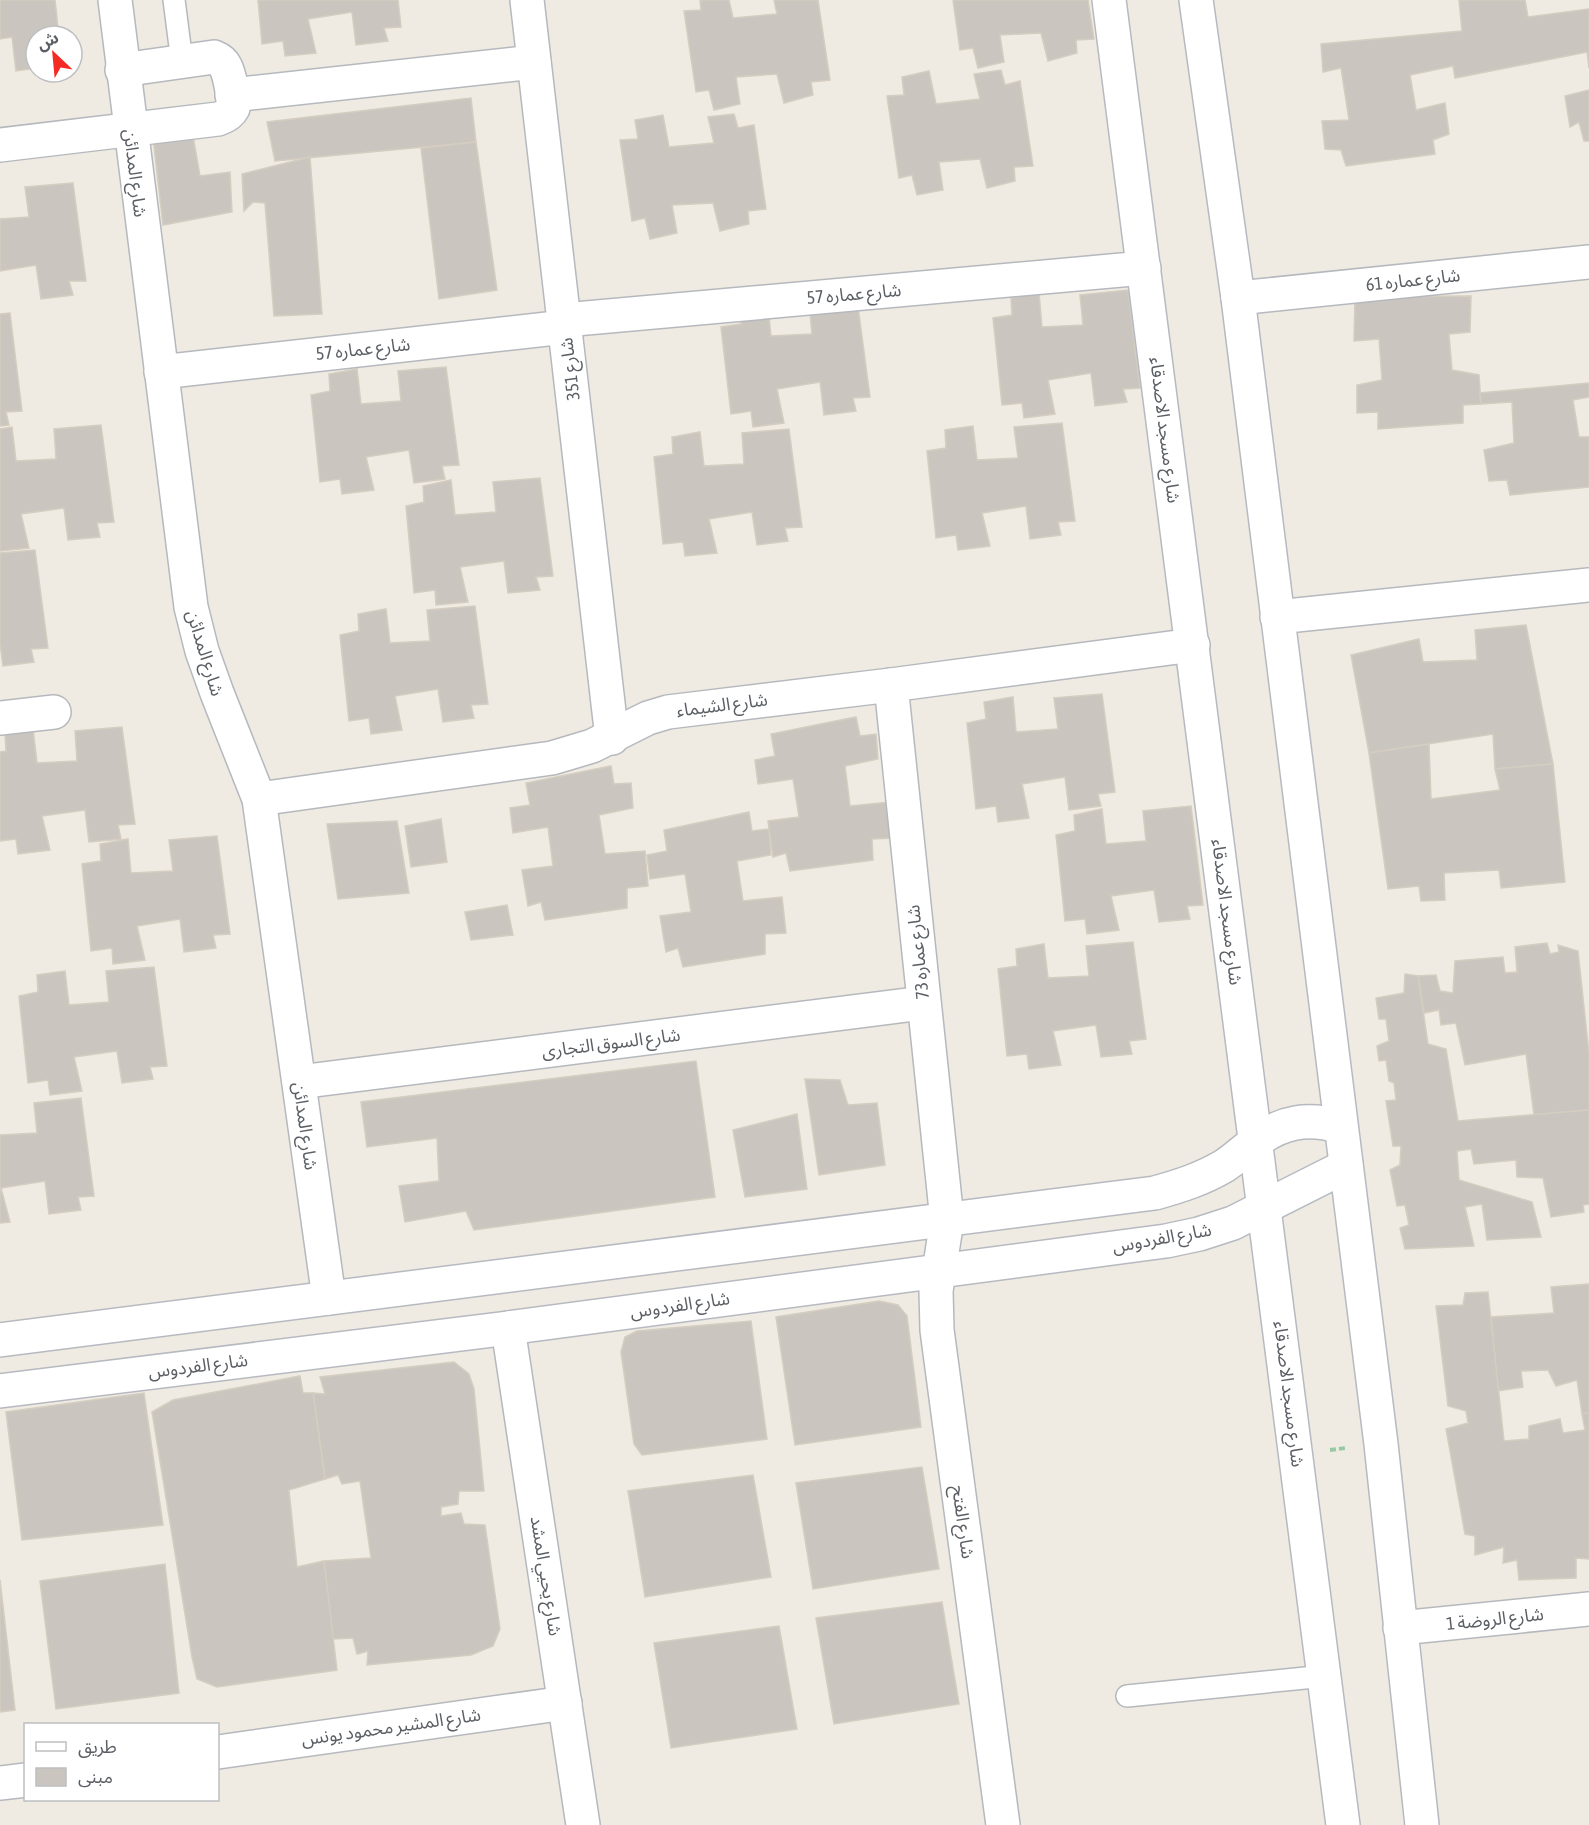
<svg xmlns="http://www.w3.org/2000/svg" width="1589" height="1825" font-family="'Asap Condensed','Noto Sans Arabic',sans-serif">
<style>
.building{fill:#cac6bf;stroke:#d4cdc0;stroke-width:1.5}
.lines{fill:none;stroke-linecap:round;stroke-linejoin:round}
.lane-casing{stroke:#b5b9be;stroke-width:24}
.street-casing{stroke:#b5b9be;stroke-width:36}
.secondary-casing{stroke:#b6bac0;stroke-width:36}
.path{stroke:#95caa2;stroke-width:4;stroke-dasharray:6 3;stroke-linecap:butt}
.lane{stroke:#fff;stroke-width:21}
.street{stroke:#fff;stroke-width:33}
.secondary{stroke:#fff;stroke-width:33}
.labels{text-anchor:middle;stroke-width:4.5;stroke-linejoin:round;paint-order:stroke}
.street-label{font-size:18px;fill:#5b5f64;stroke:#fff}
</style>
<rect width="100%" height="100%" fill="#efebe2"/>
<g class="building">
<polygon points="0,0 55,0 59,36 36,36 36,68 16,71 12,37 0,39"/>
<polygon points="258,0 398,0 401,27 384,28 388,41 356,45 352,12 308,19 316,53 285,56 283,41 262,44"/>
<polygon points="700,0 729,0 733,18 777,14 774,0 818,0 830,80 811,82 813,95 784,103 777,74 736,77 740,104 714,110 709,90 696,92 684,11 701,10"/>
<polygon points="953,0 1088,0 1094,39 1076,40 1077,53 1048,61 1041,33 1000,35 1004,62 978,68 973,48 960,50"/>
<polygon points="1459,0 1525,0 1528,17 1589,9 1589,68 1587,52 1455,78 1453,66 1410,75 1416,110 1445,103 1449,134 1433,140 1435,154 1346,166 1341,150 1325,149 1322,121 1349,120 1341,68 1323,72 1321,44 1462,31"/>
<polygon points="1001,70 1005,85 1020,81 1033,166 1014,167 1015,181 987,188 980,159 939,162 943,190 917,195 912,175 899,178 887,96 904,95 902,77 929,71 936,104 980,99 974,74"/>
<polygon points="1589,90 1589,141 1584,141 1579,122 1570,127 1565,96"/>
<polygon points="471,98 476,142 275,161 267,122"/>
<polygon points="734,114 738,128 754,125 766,209 748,211 749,224 720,231 713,203 672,205 677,233 650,239 645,218 632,221 620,140 638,139 635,120 663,115 669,147 714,143 708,117"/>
<polygon points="193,136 200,176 230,172 232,212 163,225 153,137"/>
<polygon points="476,142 497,290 439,299 421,148"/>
<polygon points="310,157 322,314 274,316 265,203 253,202 244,211 242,174"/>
<polygon points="73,183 86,281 69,281 73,295 41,299 36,265 0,271 0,219 29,217 25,187"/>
<polygon points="1128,290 1140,388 1123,389 1127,402 1095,406 1091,373 1048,380 1055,414 1024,418 1022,403 1002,405 993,318 1012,315 1011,298 1039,293 1042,327 1083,325 1080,295"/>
<polygon points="1471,296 1470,332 1449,334 1452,370 1479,375 1481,404 1463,405 1463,423 1378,429 1378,412 1357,413 1357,385 1382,380 1379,339 1354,341 1355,297"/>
<polygon points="857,299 870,397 853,398 856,411 824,415 820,382 777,389 784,423 753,427 751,411 731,414 721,327 741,324 739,307 768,307 771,336 812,334 809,303"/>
<polygon points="10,313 22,411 6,412 9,425 0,426 0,314"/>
<polygon points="446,367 459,465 442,466 445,479 414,483 409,450 366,457 374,490 342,494 340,479 320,482 311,395 330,391 329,374 357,369 361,404 401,401 398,371"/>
<polygon points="1589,383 1589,397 1573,400 1579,437 1589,437 1589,487 1510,495 1507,480 1489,481 1484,450 1514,443 1512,402 1481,404 1480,393"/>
<polygon points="1062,423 1075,521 1058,522 1061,535 1030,539 1026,506 982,513 990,546 958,550 956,535 936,538 927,451 946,448 945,430 973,426 977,460 1018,458 1014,427"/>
<polygon points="101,425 114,522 97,523 100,537 68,540 64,508 21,514 29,548 0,551 0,429 12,427 16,461 56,459 54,429"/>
<polygon points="789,429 802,527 785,528 788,541 757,545 752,512 709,519 717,553 685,556 683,542 663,544 654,457 673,454 672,437 700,432 704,466 744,464 742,433"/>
<polygon points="540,478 553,576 536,577 540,590 508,593 504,561 460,567 468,602 436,605 435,590 414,593 406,506 424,502 423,486 451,480 455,515 496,512 493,482"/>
<polygon points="35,550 48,648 31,649 34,662 3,666 0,643 0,553"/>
<polygon points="475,606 488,704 471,705 474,718 443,722 438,689 395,696 402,730 371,734 369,718 349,721 340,635 359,631 358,614 386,609 390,643 430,641 427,610"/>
<polygon points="1526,625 1553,764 1495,769 1493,734 1369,753 1351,655 1419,639 1423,662 1477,660 1475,630"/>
<polygon points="1102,694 1115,792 1098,794 1101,806 1069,810 1065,777 1022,784 1029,818 998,822 996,806 976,809 967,723 986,719 984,702 1013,697 1016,732 1058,729 1054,698"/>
<polygon points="856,717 860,736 876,734 878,759 845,766 850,806 890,802 893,838 872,839 873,860 790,871 786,853 773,857 768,821 799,817 793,779 758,784 755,760 775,756 771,734"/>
<polygon points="122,727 135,824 118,825 121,839 89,842 85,810 42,816 50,850 18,854 16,839 0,841 0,752 6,751 5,734 33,729 37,763 77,761 75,731"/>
<polygon points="1429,744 1431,799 1500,790 1495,769 1553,764 1565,882 1501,888 1499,870 1444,873 1445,900 1421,901 1419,886 1388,889 1369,753"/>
<polygon points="611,766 614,784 631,783 633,808 599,815 605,854 645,851 648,886 627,888 627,908 545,920 541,902 528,906 522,870 553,866 548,827 513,833 510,808 530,805 526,783"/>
<polygon points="1191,806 1203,905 1187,906 1190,919 1159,922 1154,890 1111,896 1119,930 1087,934 1085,919 1065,921 1056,835 1075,831 1074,815 1102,809 1106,844 1146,841 1143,811"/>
<polygon points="749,812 752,831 769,829 771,855 737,861 743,901 782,897 786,933 765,934 765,954 683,967 678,948 666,952 660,916 691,912 685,874 650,879 647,855 667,851 664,830"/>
<polygon points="441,819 447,862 411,867 405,826"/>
<polygon points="397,821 409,893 338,899 327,824"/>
<polygon points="217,836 230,934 213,935 216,948 184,952 180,919 137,926 145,960 113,964 112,948 91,951 82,864 101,861 100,844 128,839 131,873 173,871 169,840"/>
<polygon points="507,905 513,935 471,940 465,912"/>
<polygon points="1133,942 1146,1039 1129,1041 1132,1054 1101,1057 1096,1025 1053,1031 1061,1065 1029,1069 1027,1054 1007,1056 998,969 1017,966 1016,949 1044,944 1048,978 1089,976 1086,946"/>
<polygon points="1547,943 1550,954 1559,952 1558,945 1578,951 1589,1054 1589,1110 1534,1115 1526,1054 1465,1065 1456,1023 1441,1025 1439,1010 1424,1013 1418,976 1436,975 1440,991 1453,993 1455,961 1503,957 1505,973 1517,972 1515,947"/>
<polygon points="154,967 167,1066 150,1067 153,1079 122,1083 117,1051 74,1057 82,1091 50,1095 48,1080 28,1083 19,996 38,992 37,975 65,971 69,1005 109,1002 106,971"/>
<polygon points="1405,974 1418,976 1428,1044 1446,1049 1458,1121 1589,1110 1589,1204 1583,1205 1584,1212 1551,1217 1543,1178 1517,1177 1516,1160 1474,1164 1471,1149 1457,1151 1459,1180 1532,1202 1541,1237 1487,1240 1482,1204 1465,1207 1474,1246 1405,1249 1400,1228 1409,1225 1405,1205 1397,1206 1390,1170 1400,1165 1401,1146 1393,1146 1386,1101 1396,1100 1394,1083 1389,1081 1386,1060 1379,1061 1377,1046 1389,1041 1386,1019 1379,1019 1376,998 1404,993"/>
<polygon points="696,1061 715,1197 474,1230 466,1211 405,1222 399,1186 439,1181 437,1138 367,1147 361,1102"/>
<polygon points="805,1079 840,1080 848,1105 877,1103 885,1165 819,1175"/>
<polygon points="81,1098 94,1196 78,1197 81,1210 49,1214 45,1181 1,1188 10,1222 0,1223 0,1135 37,1133 34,1103"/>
<polygon points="797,1114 807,1189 745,1197 733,1130"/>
<polygon points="1589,1284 1589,1413 1582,1414 1577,1380 1556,1386 1548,1370 1521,1371 1523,1387 1498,1391 1491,1317 1554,1313 1551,1287"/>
<polygon points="1488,1292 1504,1441 1529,1439 1529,1426 1560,1419 1563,1433 1585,1430 1582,1414 1589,1413 1589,1559 1576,1558 1576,1578 1519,1580 1517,1560 1503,1563 1504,1547 1475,1555 1475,1536 1465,1534 1446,1429 1468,1423 1466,1411 1448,1406 1436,1306 1463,1305 1465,1293"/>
<polygon points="879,1301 898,1305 907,1316 921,1427 795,1445 776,1317"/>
<polygon points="751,1321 767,1439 642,1455 634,1444 621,1352 625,1337 637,1331"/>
<polygon points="454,1362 469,1374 474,1389 484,1491 459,1491 458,1504 441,1507 441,1516 461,1513 464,1524 485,1525 500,1629 493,1646 471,1655 367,1665 368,1651 357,1654 353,1638 333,1639 324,1561 371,1558 360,1481 342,1484 338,1475 325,1479 313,1393 325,1394 320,1377"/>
<polygon points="300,1376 303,1393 313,1393 325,1479 289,1490 297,1567 324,1561 337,1670 217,1687 197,1679 192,1657 152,1412 173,1400"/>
<polygon points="144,1393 163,1525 22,1540 6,1412"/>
<polygon points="922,1467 939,1569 813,1589 796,1483"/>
<polygon points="753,1475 771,1577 645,1597 628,1491"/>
<polygon points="165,1564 179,1693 56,1709 40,1581"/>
<polygon points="0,1580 15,1710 0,1712"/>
<polygon points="942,1602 959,1704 834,1724 816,1618"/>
<polygon points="779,1626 797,1729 671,1748 654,1643"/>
</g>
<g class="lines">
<g class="lane-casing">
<g id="lane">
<polyline points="174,0 182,62"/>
<polyline points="1127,1696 1325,1676"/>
</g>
</g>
<g class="street-casing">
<g id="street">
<polyline points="115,0 191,607 202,651 217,693 259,799 329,1298"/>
<polyline points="527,0 612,738"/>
<polyline points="232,95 534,62"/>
<path d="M0 145 218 119C224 117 230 114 233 108 235 101 229 72 225 66 223 61 219 59 214 57L122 70"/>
<polyline points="1238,298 1589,262"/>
<polyline points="564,320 1144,268"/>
<polyline points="161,372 565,327"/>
<polyline points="1277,617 1589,585"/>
<polyline points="891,685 947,1220 936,1291 937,1330 1003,1825"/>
<polyline points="0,718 54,712"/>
<polyline points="259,799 552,758 592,746 648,718 668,712 891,685 1193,645"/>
<polyline points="299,1082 923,1003"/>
<polyline points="508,1328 583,1825"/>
<polyline points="1400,1628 1589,1609"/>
<polyline points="218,1752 565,1703"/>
<polyline points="0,1783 26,1780"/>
</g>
</g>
<g class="secondary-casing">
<g id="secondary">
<polyline points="1109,0 1343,1825"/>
<polyline points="1196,0 1238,298 1381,1444 1422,1825"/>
<path d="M0 1340 1155 1193C1180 1186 1202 1179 1224 1166 1235 1159 1244 1150 1254 1143 1282 1121 1308 1117 1341 1127"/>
<polyline points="0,1391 508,1328 1166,1241 1199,1234 1233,1223 1346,1166"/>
</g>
</g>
<polyline class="path" points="1330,1450 1346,1448"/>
<use href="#lane" class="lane"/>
<use href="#street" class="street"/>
<use href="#secondary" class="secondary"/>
</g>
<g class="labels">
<g class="street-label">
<text transform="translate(135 173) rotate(83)" y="6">شارع المدائن</text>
<text transform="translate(1413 280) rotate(-6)" y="6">شارع عماره 61</text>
<text transform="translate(854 294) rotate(-5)" y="6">شارع عماره 57</text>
<text transform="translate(363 349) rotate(-6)" y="6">شارع عماره 57</text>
<text transform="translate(570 369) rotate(-97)" y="6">شارع 351</text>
<text transform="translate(1165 430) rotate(83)" y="6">شارع مسجد الاصدقاء</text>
<text transform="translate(205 653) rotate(73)" y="6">شارع المدائن</text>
<text transform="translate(722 705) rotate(-7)" y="6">شارع الشيماء</text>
<text transform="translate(1227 912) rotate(83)" y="6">شارع مسجد الاصدقاء</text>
<text transform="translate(918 952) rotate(-96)" y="6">شارع عماره 73</text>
<text transform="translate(611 1043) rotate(-7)" y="6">شارع السوق التجارى</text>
<text transform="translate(305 1126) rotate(82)" y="6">شارع المدائن</text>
<text transform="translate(1162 1238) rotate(-10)" y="6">شارع الفردوس</text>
<text transform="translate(680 1305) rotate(-8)" y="6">شارع الفردوس</text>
<text transform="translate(198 1366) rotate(-7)" y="6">شارع الفردوس</text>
<text transform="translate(1289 1394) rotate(83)" y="6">شارع مسجد الاصدقاء</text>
<text transform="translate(963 1522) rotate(82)" y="6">شارع الفتح</text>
<text transform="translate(546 1576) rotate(81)" y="6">شارع يحيي المشد</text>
<text transform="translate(1495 1619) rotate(-6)" y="6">شارع الروضة 1</text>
<text transform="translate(391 1727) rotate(-8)" y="6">شارع المشير محمود يونس</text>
</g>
</g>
<rect x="24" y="1723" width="195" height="78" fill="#ffffff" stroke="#bdbfc1" stroke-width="1.5"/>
<rect x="36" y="1742" width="30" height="9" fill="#ffffff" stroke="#bdbfc1" stroke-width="1.5"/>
<text x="78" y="1753" font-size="18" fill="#5b5f64">طريق</text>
<rect x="36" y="1768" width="30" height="18" fill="#cac6bf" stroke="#bdbfc1" stroke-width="1.5"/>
<text x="78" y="1783" font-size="18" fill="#5b5f64">مبنى</text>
<g transform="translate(54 54) rotate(334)"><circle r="28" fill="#ffffff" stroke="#bdbfc1" stroke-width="1.5"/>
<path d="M0-4.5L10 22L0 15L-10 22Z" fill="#f52a22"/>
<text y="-9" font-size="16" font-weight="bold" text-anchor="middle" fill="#5b5f64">ش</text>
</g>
</svg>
